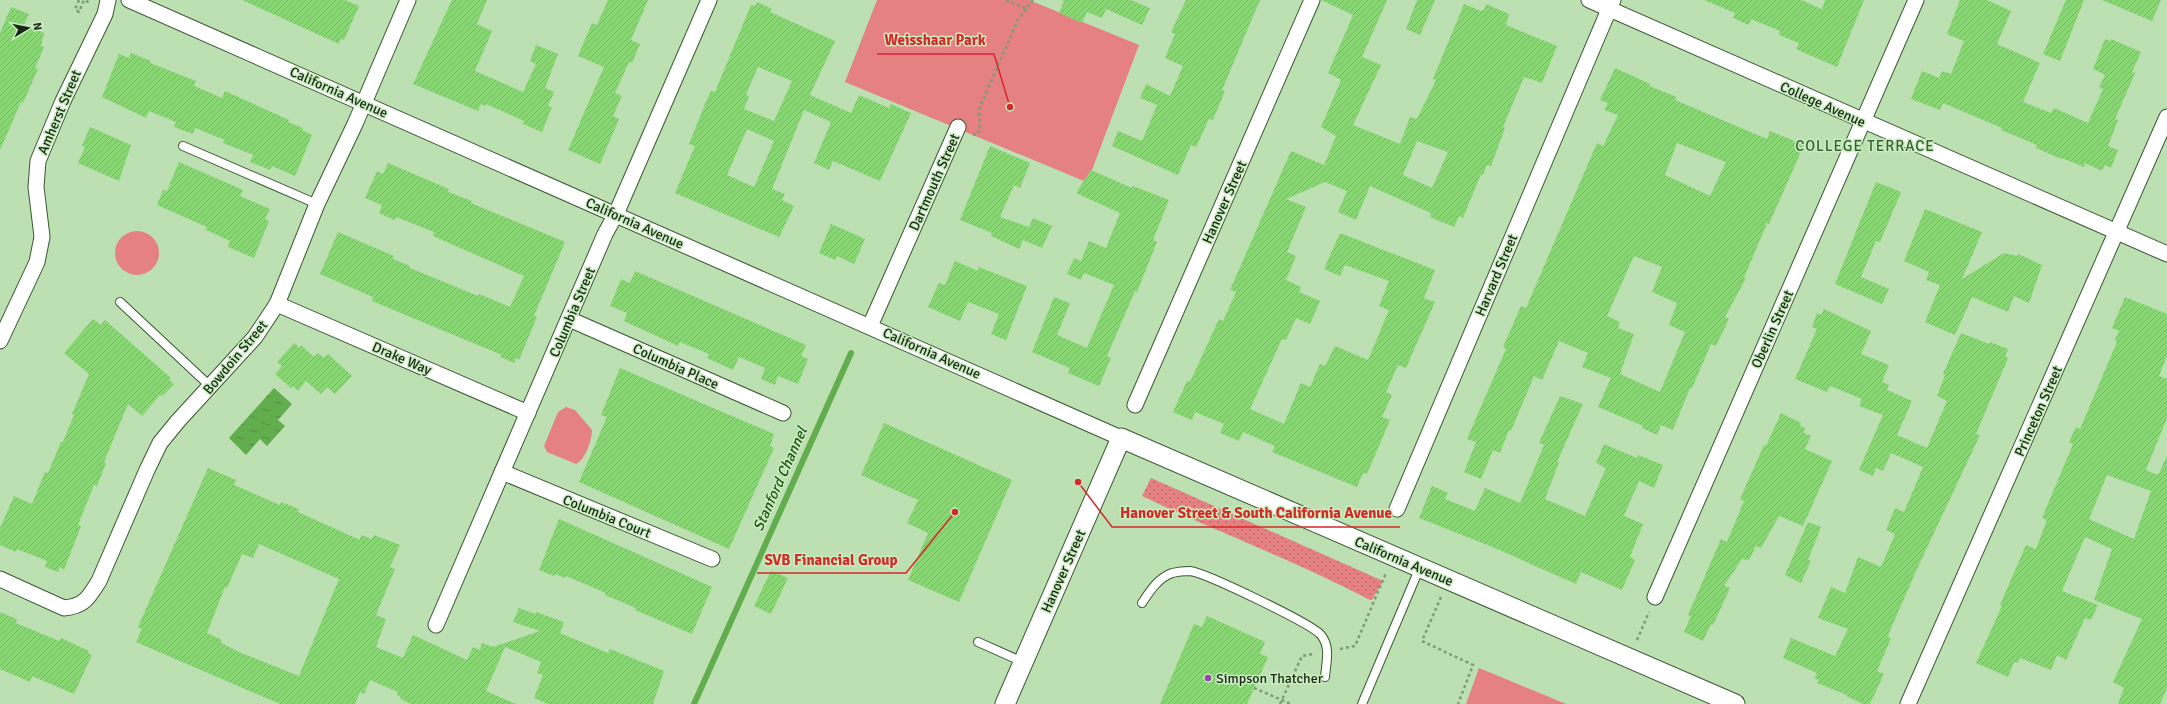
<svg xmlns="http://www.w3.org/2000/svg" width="2167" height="704" font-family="Signika,sans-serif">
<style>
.grass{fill:url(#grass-dots)}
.green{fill:#e68183}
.water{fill:url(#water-ripples)}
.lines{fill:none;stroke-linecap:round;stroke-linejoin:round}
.stream{stroke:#62ad4e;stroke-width:6}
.building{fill:url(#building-hatch);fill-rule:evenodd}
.service-casing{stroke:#395831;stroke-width:10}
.minor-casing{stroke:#395831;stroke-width:17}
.tertiary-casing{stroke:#395831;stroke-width:21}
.path{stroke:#7f9a77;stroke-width:2.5;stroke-dasharray:3 3;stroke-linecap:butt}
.service{stroke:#fff;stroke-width:8}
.minor{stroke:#fff;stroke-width:15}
.tertiary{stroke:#fff;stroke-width:19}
.poi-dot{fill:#9a43af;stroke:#c8edbf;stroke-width:1.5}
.labels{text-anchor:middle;stroke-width:3;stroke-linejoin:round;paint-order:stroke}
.street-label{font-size:14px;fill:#1a2716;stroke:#c8edbf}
.poi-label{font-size:14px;fill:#1a2716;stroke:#c8edbf;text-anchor:start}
.neighbourhood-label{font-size:15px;letter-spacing:1px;fill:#3d5d35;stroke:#c8edbf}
.water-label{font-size:15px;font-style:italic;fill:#235514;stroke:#c8edbf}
.leader{fill:none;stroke:#d62828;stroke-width:1.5}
.callout-dot{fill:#d62828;stroke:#c8edbf;stroke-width:1.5}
.callout-label{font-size:15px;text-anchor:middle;font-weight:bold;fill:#d62828;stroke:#c8edbf;stroke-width:3;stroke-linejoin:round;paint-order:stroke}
</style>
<defs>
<pattern id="grass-dots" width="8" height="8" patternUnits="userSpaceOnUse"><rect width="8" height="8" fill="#e68183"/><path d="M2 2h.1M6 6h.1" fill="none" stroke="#ba6a6a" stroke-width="1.8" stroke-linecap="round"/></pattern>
<pattern id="water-ripples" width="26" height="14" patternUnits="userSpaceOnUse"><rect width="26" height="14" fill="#62ad4e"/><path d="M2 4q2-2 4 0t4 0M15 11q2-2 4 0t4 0" fill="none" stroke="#508d40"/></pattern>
<pattern id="building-hatch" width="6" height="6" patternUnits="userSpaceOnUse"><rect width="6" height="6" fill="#89d675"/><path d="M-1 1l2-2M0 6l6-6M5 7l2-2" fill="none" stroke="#76b864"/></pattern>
</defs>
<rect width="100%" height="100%" fill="#bce0b2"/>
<path class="grass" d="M1151 478 1383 581 1372 600H1370C1296 561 1217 532 1142 496Z"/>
<g class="green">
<polygon points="877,0 1029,0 1139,45 1089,178 1086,177 1084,181 845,82"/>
<circle cx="137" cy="253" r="22"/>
<path d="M566 407 575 410 592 430C592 440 585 460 576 464L547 452 544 446 558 412Z"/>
<polygon points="1479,668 1566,704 1466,704"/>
</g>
<polygon class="water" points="274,388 292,404 278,420 285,426 267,446 260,439 246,455 229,438"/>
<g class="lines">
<polyline class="stream" points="694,704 851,353"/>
</g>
<g class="building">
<polygon points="242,0 345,0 359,6 344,40 341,39 339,44"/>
<polygon points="452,0 487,0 477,24 492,31 475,71 523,92 536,64 530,61 536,45 558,54 545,88 554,92 548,106 552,107 542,132 523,124 524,121 486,104 486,106 481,104 478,111 413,84"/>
<polygon points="608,0 648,0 631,40 640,44 632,63 629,62 615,93 622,96 613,116 619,119 600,164 568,150 604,67 578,56 592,23 597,25"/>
<polygon points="1061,0 1131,0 1150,8 1142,25 1106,9 1102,18 1087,12 1082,23 1059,13 1064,1"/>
<polygon points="1186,0 1260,0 1222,90 1225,91 1213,120 1209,119 1196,147 1191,145 1178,175 1112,146 1118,131 1142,141 1157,105 1140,98 1146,84 1170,96 1183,66 1165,58 1175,34 1171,32"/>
<path d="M1321 0H1387L1362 57 1381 65 1353 125 1400 144 1410 117 1417 119 1436 80 1433 79 1464 4 1481 11 1484 10 1486 4 1509 14 1506 25 1557 46 1542 83 1524 77 1503 127 1505 128 1491 166 1487 165 1483 175 1481 174 1463 218 1459 216 1454 227 1430 217 1431 213 1370 186 1356 220 1338 212 1347 191 1325 182 1286 199 1306 207 1287 252 1296 256 1286 280 1301 287 1299 292 1320 301 1310 324 1296 318 1286 340 1282 339 1250 409 1284 424 1301 383 1310 387 1320 364 1325 366 1335 346 1368 360 1389 310 1379 306 1389 281 1345 265 1340 276 1324 269 1340 233 1435 270 1424 298 1435 302 1406 368 1398 365 1386 392 1392 395 1382 417 1390 420 1367 474 1363 473 1357 487 1272 452 1275 446 1243 432 1239 441 1220 433 1224 424 1195 412 1192 420 1173 412 1187 381 1190 382 1219 319 1223 321 1236 292 1230 290 1291 151 1324 165 1336 136 1321 127 1341 80 1328 73 1353 15ZM1417 141 1448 152 1432 188 1403 175Z"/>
<polygon points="1417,0 1435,0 1420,35 1406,29"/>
<polygon points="1704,0 1801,0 1822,9 1825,0 1864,0 1837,67 1796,49 1799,43 1779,35 1780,31 1751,19 1749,25 1733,18 1735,13"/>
<polygon points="1960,0 1987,0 2011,11 1997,44 2040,63 2023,102 2051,113 2054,108 2088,123 2103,89 2099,87 2105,75 2093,69 2105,39 2110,41 2111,39 2141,52 2132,72 2135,73 2115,119 2118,120 2108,146 2118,150 2111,168 2105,165 2102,171 2085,163 2084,167 2062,158 2061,159 2036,148 2037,145 2001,130 2002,128 1943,103 1940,110 1911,99 1922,71 1939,78 1942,71 1951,74 1964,41 1947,34"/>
<polygon points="2066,0 2084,0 2060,61 2043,54"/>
<polygon points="2102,0 2161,0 2152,21"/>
<path d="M757 2 772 9 770 12 835 41 810 95 851 113 859 95 889 108 891 104 911 113 880 181 833 161 829 170 814 163 831 122 804 110 772 189 785 194 782 200 794 206 779 237 675 193 695 146 689 144 705 104 711 91 715 92 751 5 755 6ZM758 67 792 81 774 121 744 109 749 96 746 95ZM747 129 774 141 754 187 727 175Z"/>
<polygon points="11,7 29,14 24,25 44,33 41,46 44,47 35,68 38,69 23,103 21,102 0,150 0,33"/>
<polygon points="131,53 151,61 150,63 196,81 194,86 222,98 225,91 289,120 288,122 303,128 302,130 312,135 295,176 272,166 270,170 250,162 253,155 223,143 225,140 195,128 193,134 174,127 176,122 149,111 146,118 102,97 119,54 129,58"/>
<path d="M1615 68 1650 84 1649 86 1677 97 1675 100 1767 139 1770 131 1804 145 1769 224 1767 223 1744 278H1746L1725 317 1729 319 1716 346 1711 344 1692 388H1690L1673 430 1661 425 1657 435 1642 428 1643 426 1598 407 1611 378 1582 367 1588 353 1559 341 1542 380 1534 376 1511 431 1509 430 1500 453 1493 450 1481 479 1464 472 1476 442 1467 439 1506 349 1503 347 1521 306 1526 308 1597 143 1603 146 1618 115 1604 110 1608 103 1600 100ZM1677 143 1726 162 1710 196 1665 175ZM1634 256 1662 267 1652 292 1677 303 1669 325 1685 332 1660 392 1620 374 1634 334 1618 328 1620 322 1607 316Z"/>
<polygon points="90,127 131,145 119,181 78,163 85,147 82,146"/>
<polygon points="990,146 1030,163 1020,188 1014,185 1000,217 1029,227 1019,249 991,236 992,233 960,220"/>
<polygon points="179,162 243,190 240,196 270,209 265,219 269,221 254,258 228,247 230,241 206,230 207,227 157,205 163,190 167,191"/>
<polygon points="388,163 449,189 448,192 472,201 471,203 565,242 534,316 537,317 519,360 516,358 514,363 500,357 502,355 372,301 373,297 320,274 338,232 394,256 393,259 410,266 410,268 478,296 479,294 510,307 524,276 433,236 434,232 396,217 394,220 379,213 382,205 365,198 377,171 383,174"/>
<polygon points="1091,170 1132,188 1133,186 1169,200 1153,240 1157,242 1137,292 1135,291 1107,356 1111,358 1099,386 1068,373 1070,368 1032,352 1054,297 1070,303 1057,335 1087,348 1114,285 1084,273 1081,280 1067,274 1074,258 1081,261 1089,241 1106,248 1120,213 1076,193"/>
<polygon points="1876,182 1901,192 1880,242 1876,241 1861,277 1889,289 1882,304 1835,284"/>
<polygon points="1925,209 1982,232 1962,279 2004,253 2017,256 2018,254 2042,265 2029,303 2014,296 2008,312 1972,297 1955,335 1925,322 1940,285 1926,280 1929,272 1904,261"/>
<polygon points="1033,218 1052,226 1042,248 1023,240"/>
<polygon points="831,224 865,239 854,264 837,256 835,260 819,253"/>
<polygon points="955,261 978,271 979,267 1027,286 1006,340 991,334 999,314 968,302 960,321 928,307 939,283 945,285"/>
<polygon points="635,271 806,345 801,356 808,359 798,384 778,376 775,385 761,379 765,368 739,357 733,370 707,358 709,354 680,342 678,346 624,321 627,313 610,306 621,279 630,283"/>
<path d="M2125 297 2167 314V356L2159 376 2167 379V418L2146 470 2158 475 2167 456V688L2160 704H2118L2124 688 2113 682 2142 619 2094 600 2112 549 2085 537 2062 591 2098 605 2091 620 2085 618 2066 660 2057 655 2051 670 2020 658 2018 663 2014 662 2008 677 1976 663 2002 606 2000 605 2026 545 2036 549 2047 520 2042 518 2073 444 2069 442 2076 427 2080 429 2117 342 2115 340 2119 331 2112 328ZM2107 475 2151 491 2134 539 2089 519Z"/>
<polygon points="1824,309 1871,331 1861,354 1889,365 1882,382 1889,385 1887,390 1912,401 1897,435 1927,448 1947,401 1937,396 1945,375 1943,374 1961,333 1989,344 1990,342 2008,349 2005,356 2008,358 1976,434 1980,435 1917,569 1889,633 1888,637 1891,638 1877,671 1884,674 1870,704 1863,704 1846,696 1847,695 1817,683 1819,680 1814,678 1817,673 1783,658 1791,638 1835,656 1848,629 1818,618 1831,587 1845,593 1858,557 1881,567 1895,534 1886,530 1895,508 1904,512 1923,467 1891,453 1883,471 1876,468 1873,476 1859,470 1883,415 1859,406 1862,399 1830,386 1827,392 1795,379 1817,329 1812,327 1817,313 1821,315"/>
<polygon points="93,319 101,325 105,320 171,378 169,380 174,384 162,396 160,395 142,416 128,404 104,462 106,463 97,486 94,485 78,525 81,526 64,570 60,567 58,572 45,567 47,561 17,549 16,552 0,545 0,528 14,496 32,504 45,472 48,473 61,442 63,442 74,415 72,414 89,374 64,353"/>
<polygon points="294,343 300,348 301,345 314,357 318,353 324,358 328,354 352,376 335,394 327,387 321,394 306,381 298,391 293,386 291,388 275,374 282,366 277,362"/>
<polygon points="620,368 774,434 770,446 774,448 729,549 579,482 607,417 601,415"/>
<polygon points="1560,396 1583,404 1557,462 1559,462 1545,499 1585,516 1606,468 1596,463 1604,444 1637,458 1638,455 1663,465 1654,488 1639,481 1624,516 1643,524 1630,557 1635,560 1622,590 1581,572 1576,584 1495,548 1419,518 1432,486 1448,493 1445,499 1475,511 1485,488 1520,503 1544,445 1539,443"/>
<polygon points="1781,413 1801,423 1800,426 1805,428 1804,433 1811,436 1805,449 1832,461 1803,526 1779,516 1761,548 1756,546 1749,560 1742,559 1724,586 1730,588 1713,625 1711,624 1703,641 1684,632 1691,616 1688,615 1721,539 1727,542 1744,501 1740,499 1764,445 1766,446"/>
<polygon points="884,423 1012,480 959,602 908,580 928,533 907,523 918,500 861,475"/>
<path d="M208 468 236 480 234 485 280 505 281 502 299 509 298 512 360 540 361 535 372 539 374 535 400 545 390 567 395 569 376 615 386 619 376 647 403 658 413 635 467 660 473 647 480 650 482 643 493 647 540 631 513 622 519 608 535 614 536 612 564 622 560 633 608 653 610 649 664 671 653 704H548L534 698 543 675 537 673 541 662 505 647 486 691 516 704H411L400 699 401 697 397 695 398 692 370 680 364 694 360 692 355 704H280L136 642 142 629 138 627ZM259 544 339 579 299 676 239 652 221 643 222 640 207 633 225 587 227 588 242 554 253 558Z"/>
<polygon points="559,519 712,587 692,634 635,610 636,608 605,595 606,593 566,576 565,578 555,574 554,576 539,570"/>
<polygon points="1808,522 1821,527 1808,560 1811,561 1801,583 1785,575"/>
<polygon points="771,571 788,578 771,614 754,606"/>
<polygon points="0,612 17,619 16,623 59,641 61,638 89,651 88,653 92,655 74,694 32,676 30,682 0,669"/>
<polygon points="1207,616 1265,642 1260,654 1268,657 1247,704 1160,704 1194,624 1202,627"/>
</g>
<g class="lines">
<g class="service-casing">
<g id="service">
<polyline points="183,146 317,204"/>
<polyline points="120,302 211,387"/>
<path d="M1142 603C1150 591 1158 578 1172 573 1176 572 1186 571 1190 571 1206 573 1312 624 1321 635 1331 647 1326 663 1325 677"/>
<polyline points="978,642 1023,662"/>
<polyline points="1362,704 1420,567"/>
</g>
</g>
<g class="minor-casing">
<g id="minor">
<polyline points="129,0 1121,438"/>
<polyline points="1589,0 2167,254"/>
<polyline points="277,304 528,413"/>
<polyline points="569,319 783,413"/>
<polyline points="870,326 958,127"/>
<polyline points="0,341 37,262 42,237 36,187 38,161 63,101 105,14 108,0"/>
<polyline points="1135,405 1312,0"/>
<polyline points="502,472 712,559"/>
<polyline points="1397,509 1613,0"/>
<path d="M0 579 64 608C85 606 89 597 99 581L147 470 160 443 178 421 255 337 277 304 317 204 355 124 408 0"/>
<polyline points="1655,597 1916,0"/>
<polyline points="436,625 605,234 616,214 709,0"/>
<polyline points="1908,704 2167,117"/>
</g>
</g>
<g class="tertiary-casing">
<polyline id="tertiary" points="1005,704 1121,438 1735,704"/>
</g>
<g class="path">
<polyline points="79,0 75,9 79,12 84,0 90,3"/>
<polyline points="1006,0 1027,9"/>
<polyline points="973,134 976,135 980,130 979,109 1018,20 1033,0"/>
<polyline points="1441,597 1422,641 1473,665 1458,704"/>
<polyline points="1637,640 1649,612"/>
<polyline points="1340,649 1355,646 1386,573"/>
<polyline points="1254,688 1291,704"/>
<polyline points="1280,704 1302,656 1314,654"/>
</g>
<use href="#service" class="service"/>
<use href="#minor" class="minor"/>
<use href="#tertiary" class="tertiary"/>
</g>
<circle class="poi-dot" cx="1208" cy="678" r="4"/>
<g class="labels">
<g class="street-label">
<text transform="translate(339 92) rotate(24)" y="5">California Avenue</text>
<text transform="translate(1823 104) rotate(24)" y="5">College Avenue</text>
<text transform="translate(59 112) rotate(-67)" y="5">Amherst Street</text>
<text transform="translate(934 182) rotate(-66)" y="5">Dartmouth Street</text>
<text transform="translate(1224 202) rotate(-66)" y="5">Hanover Street</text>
<text transform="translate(635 223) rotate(24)" y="5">California Avenue</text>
<text transform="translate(1496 275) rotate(-67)" y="5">Harvard Street</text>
<text transform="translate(572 312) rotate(-67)" y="5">Columbia Street</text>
<text transform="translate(1772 329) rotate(-66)" y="5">Oberlin Street</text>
<text transform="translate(932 353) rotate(24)" y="5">California Avenue</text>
<text transform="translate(235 357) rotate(-50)" y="5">Bowdoin Street</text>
<text transform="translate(402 358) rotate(23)" y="5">Drake Way</text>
<text transform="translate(676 366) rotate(24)" y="5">Columbia Place</text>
<text transform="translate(2038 411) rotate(-66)" y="5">Princeton Street</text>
<text transform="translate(607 516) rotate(22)" y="5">Columbia Court</text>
<text transform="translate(1404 561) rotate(23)" y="5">California Avenue</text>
<text transform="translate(1063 571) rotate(-66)" y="5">Hanover Street</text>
</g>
<g class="poi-label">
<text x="1216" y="683">Simpson Thatcher</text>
</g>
<g class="neighbourhood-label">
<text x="1865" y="151">COLLEGE TERRACE</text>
</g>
<g class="water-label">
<text transform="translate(780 479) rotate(-66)" y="5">Stanford Channel</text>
</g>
</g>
<path class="leader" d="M1010 107L994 54H877M1078 482L1112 527H1400M955 512L906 573H757"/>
<g class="callout-dot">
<circle cx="1010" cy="107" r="4"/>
<circle cx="1078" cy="482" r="4"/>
<circle cx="955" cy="512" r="4"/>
</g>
<g class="callout-label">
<text x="935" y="45">Weisshaar Park</text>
<text x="1256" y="518">Hanover Street &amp; South California Avenue</text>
<text x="831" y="565">SVB Financial Group</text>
</g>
<g transform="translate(28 28) rotate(80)" stroke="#c8edbf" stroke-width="3" paint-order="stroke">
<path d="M0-3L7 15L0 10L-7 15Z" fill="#1a2716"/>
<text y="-6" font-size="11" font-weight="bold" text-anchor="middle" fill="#1a2716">N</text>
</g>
</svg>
